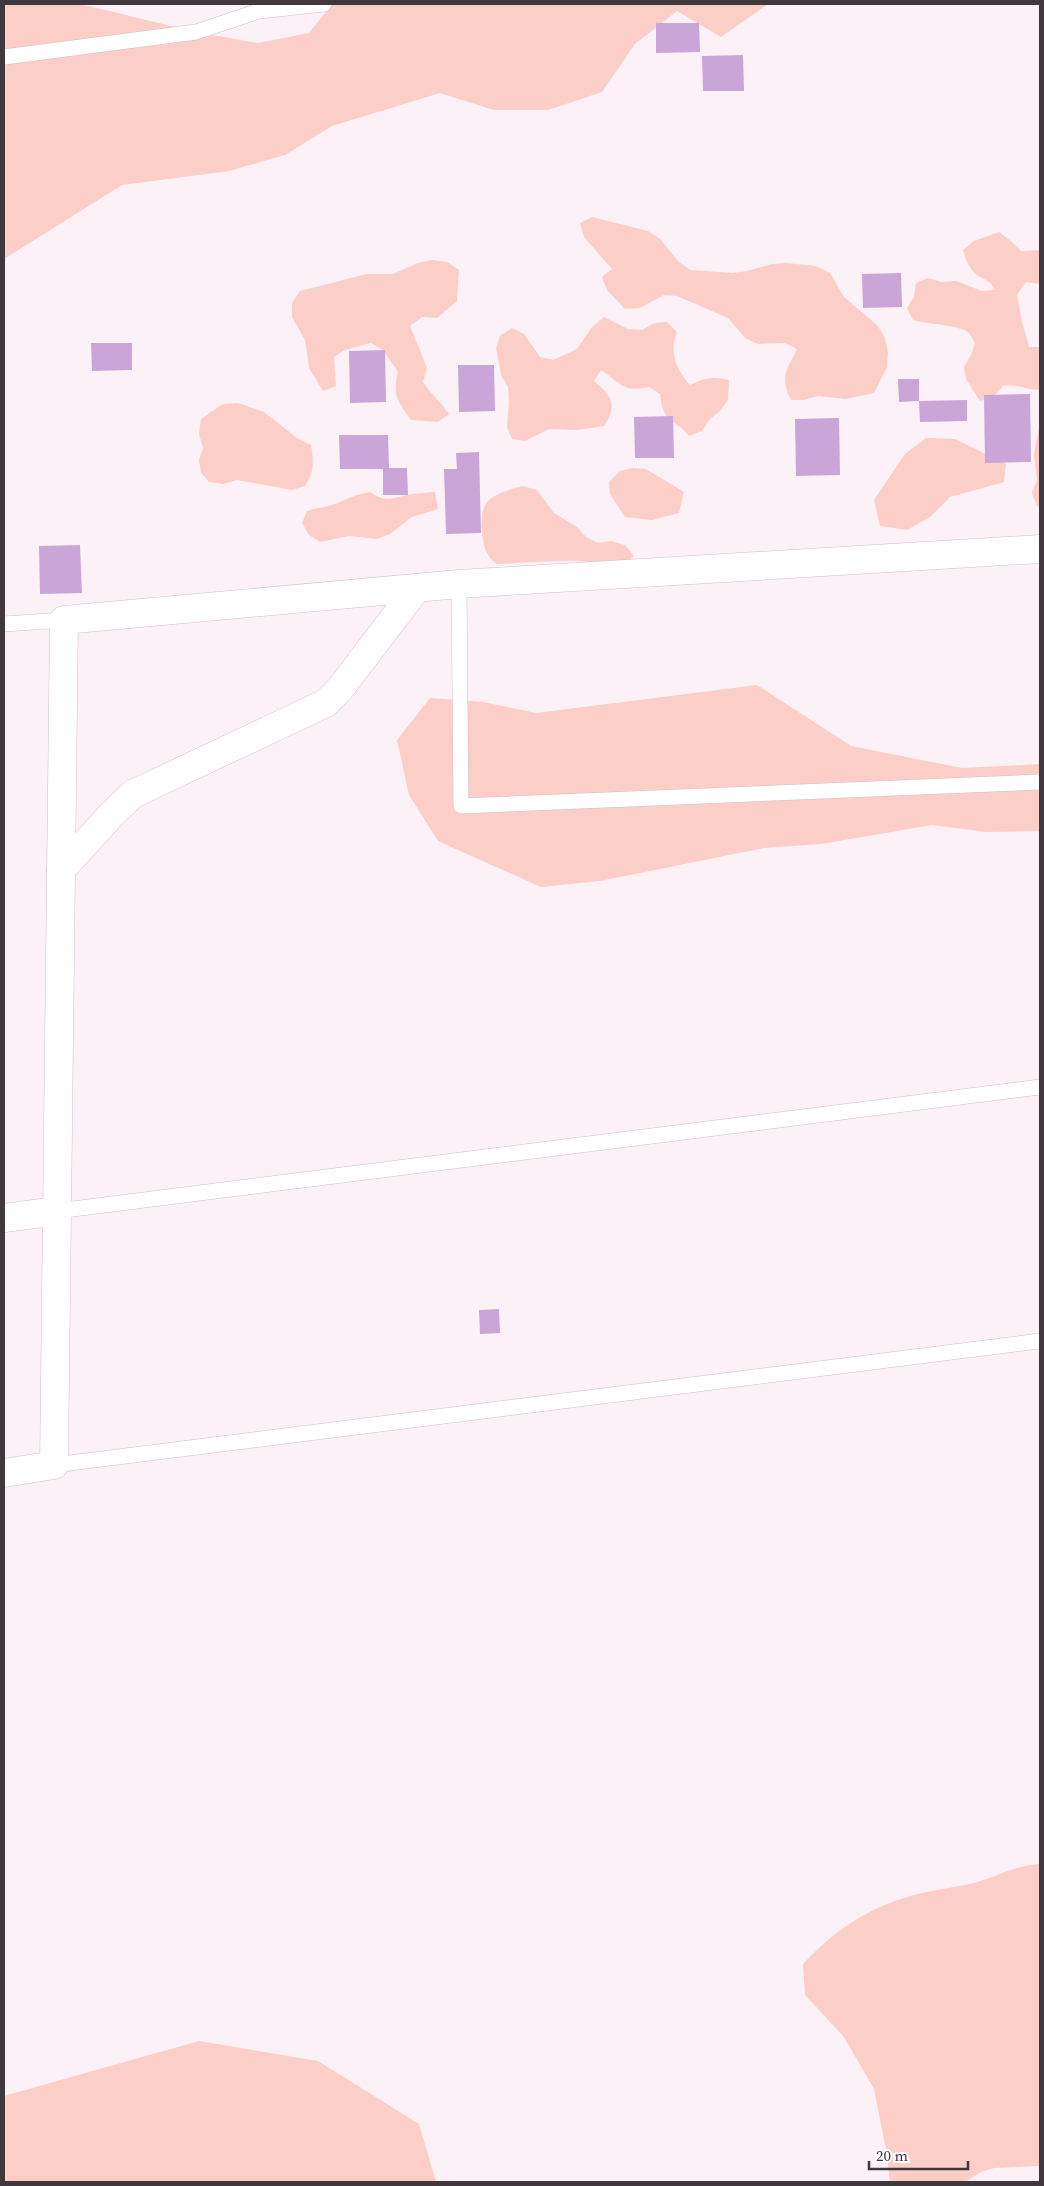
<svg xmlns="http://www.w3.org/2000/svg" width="1044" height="2186" font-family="'Source Serif 4',serif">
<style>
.green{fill:#fbcec8}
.building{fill:#caa5d8}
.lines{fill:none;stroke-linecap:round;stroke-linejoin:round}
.service-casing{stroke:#d1beca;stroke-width:16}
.minor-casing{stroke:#d1beca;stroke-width:29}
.service{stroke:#fff;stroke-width:15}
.minor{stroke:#fff;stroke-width:28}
</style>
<rect width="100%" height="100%" fill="#fdf1f8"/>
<g class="green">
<polygon points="4,4 80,4 196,32 258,43 309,33 332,4 768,4 721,37 677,11 635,44 602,92 548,110 494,110 440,93 332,126 285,155 229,171 122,185 4,259"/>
<path d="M592 217 648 231 660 239 678 261 690 270 733 273 747 271 772 264 786 263 816 266 830 273 844 297 878 326 885 338 888 352 887 367 874 393 846 399 818 396 804 400H791C779 375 787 371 797 349L785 343 758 344 745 338 728 318 677 296 664 295 640 308 625 309 607 290 602 277 612 269 584 237 580 223Z"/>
<path d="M999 232 1011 241 1021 251 1040 250V284L1026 282 1017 295 1022 322 1029 347H1040V390C1025 390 1020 384 1003 386L993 397 980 401 966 379 964 367 971 355 975 343C973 340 971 335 969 333 961 325 926 324 913 320L907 308 914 297 916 283 928 278 942 282 956 281 982 291 995 290C989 279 986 281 977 275 969 269 966 260 963 250L974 241Z"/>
<path d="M432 260 447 262 459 270 457 301 437 318 422 317 410 326 427 368 423 382C431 394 441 402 449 414L438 422 411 420C398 401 392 395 398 372L383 350 371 343 345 350 334 357 336 386 323 391 309 368 305 340 292 317V303L300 291 367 274H393L418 263Z"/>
<path d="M604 317 628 329 642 330 654 323 667 322 677 332C669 353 676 369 690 385 704 378 714 376 729 380L728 400 720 411 709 420 702 431 689 436C681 426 679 427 670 420 663 415 661 402 660 394L649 387C623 393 621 383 601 370L594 381C612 396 618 405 604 426L577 430 549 429 525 441 512 439 507 427 509 401 508 387 501 375 496 348 500 336 512 328 524 334 540 357 553 360 577 349 592 327Z"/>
<path d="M238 403 264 412 297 438 311 445C314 462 314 472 305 486L292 490 237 480 223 484 209 482 201 473 199 460 203 448 199 434 201 419 223 404Z"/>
<polygon points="1040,422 1040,507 1037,506 1032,493 1037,480 1034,454"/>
<polygon points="926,438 955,439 1006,464 1004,482 950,497 930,517 907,530 880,526 874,500 905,454"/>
<polygon points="633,468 646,469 684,492 679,513 652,520 625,517 610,494 609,482 620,471"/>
<path d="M523 486 537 490 554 513 577 527 586 537 598 543 611 541 625 545 634 556 619 568C605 567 594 562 580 561 553 560 524 563 497 564 494 562 491 559 489 556 481 545 478 513 487 502 495 493 512 489 523 486Z"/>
<path d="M370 492C387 503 389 499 407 495 416 493 426 493 435 492L438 509 412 517 390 534 377 539 349 536 320 542 309 535 302 523 307 511C316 508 326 507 335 504 347 499 357 494 370 492Z"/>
<polygon points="757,685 851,746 962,768 1040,764 1040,831 986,832 932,825 821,844 764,848 600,881 541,887 438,841 409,795 397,740 430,698 483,702 536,713"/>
<path d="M1040 1864V2166L994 2168 981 2172 965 2182H890L886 2149 874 2089 844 2037 805 1995 803 1964C838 1927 872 1905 922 1893 940 1889 957 1887 974 1883 997 1877 1016 1865 1040 1864Z"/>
<polygon points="199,2041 318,2061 419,2124 436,2182 4,2182 4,2096"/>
</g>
<g class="building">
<polygon points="656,23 699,23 700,52 656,53"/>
<polygon points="743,55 744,91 703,91 702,56"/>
<polygon points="901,273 902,307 863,308 862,274"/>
<polygon points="91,343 132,343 132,370 92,371"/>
<polygon points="385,350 386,402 350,403 349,351"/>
<polygon points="458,365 494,365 495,411 459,412"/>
<polygon points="898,379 919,379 919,401 899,402"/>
<polygon points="1030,394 1031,462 985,463 984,395"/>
<polygon points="967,400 967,421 920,422 919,401"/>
<polygon points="673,416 674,458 635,458 634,417"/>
<polygon points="839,418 840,475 796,476 795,419"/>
<polygon points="339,435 388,435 389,468 407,468 408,495 383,495 383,469 340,469"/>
<polygon points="479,452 481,533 446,534 444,469 457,469 456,453"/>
<polygon points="80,545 82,593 40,594 39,546"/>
<polygon points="499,1309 500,1333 480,1334 479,1310"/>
</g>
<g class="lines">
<g class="service-casing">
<g id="service">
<polyline points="4,57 196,32 259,11 324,4"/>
<polyline points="459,584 461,806 1040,782"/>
<polyline points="4,624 64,620"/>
<polyline points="57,1211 1040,1087"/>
<polyline points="54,1465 1040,1341"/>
</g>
</g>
<g class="minor-casing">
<g id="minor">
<polyline points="61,870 113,813 133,794 326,703 339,690 417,588"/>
<polyline points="4,1218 57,1211"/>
<polyline points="4,1473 54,1465 64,620 459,584 1040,549"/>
</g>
</g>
<use href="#service" class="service"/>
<use href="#minor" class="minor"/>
</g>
<rect width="1044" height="2186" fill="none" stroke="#40383d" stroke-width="10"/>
<path d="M869 2161v8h99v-8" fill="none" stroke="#40383d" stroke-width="2.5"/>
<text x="876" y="2161" font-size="15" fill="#40383d" stroke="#ffffff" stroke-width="4" paint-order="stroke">20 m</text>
</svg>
